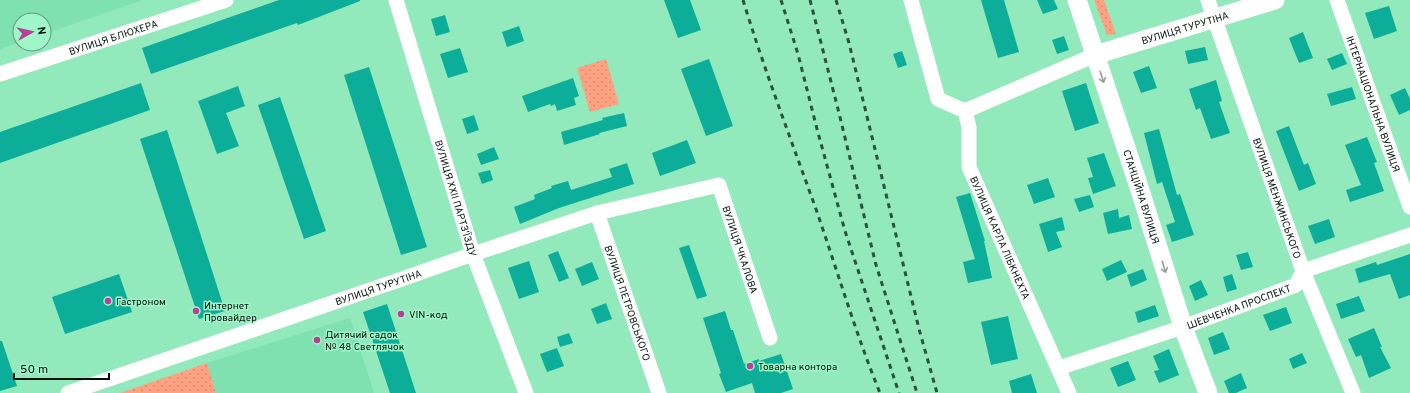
<svg xmlns="http://www.w3.org/2000/svg" width="1410" height="393" font-family="Overpass,sans-serif">
<style>
.built{fill:#7fe0b0}
.green{fill:url(#green-dots)}
.building{fill:#0cae9a}
.lines{fill:none;stroke-linecap:round;stroke-linejoin:round}
.minor{stroke:#fff;stroke-width:15}
.tertiary{stroke:#fff;stroke-width:19}
.rail{stroke:#2c523d;stroke-width:3;stroke-dasharray:5 5;stroke-linecap:butt}
.oneway{stroke:#99a09c}
.poi-dot{fill:#b74095;stroke:#9ff6c9;stroke-width:1.5}
.labels{text-anchor:middle;stroke-width:3;stroke-linejoin:round;paint-order:stroke}
.street-label{font-size:10px;fill:#001207;stroke:#9ff6c9}
.poi-label{font-size:10px;fill:#001207;stroke:#9ff6c9;text-anchor:start}
</style>
<defs>
<pattern id="green-dots" width="8" height="8" patternUnits="userSpaceOnUse"><rect width="8" height="8" fill="#fea281"/><path d="M2 2h.1M6 6h.1" fill="none" stroke="#d88a6e" stroke-width="1.8" stroke-linecap="round"/></pattern>
</defs>
<rect width="100%" height="100%" fill="#92e9bc"/>
<g class="built">
<polygon points="0,0 140,0 140,1 44,34 44,20 20,20 20,42 0,49"/>
<polygon points="350,318 374,393 216,393 207,363"/>
</g>
<g class="green">
<polygon points="1094,0 1104,0 1116,34 1107,35"/>
<polygon points="606,59 619,104 590,112 577,68"/>
<polygon points="207,363 216,393 120,393"/>
</g>
<g class="building">
<polygon points="279,0 360,0 360,1 298,25 297,23 151,74 142,48"/>
<polygon points="664,0 690,0 701,30 678,38"/>
<polygon points="981,0 1004,0 1019,52 998,58"/>
<polygon points="1037,0 1054,0 1058,9 1043,14"/>
<polygon points="1389,6 1397,31 1374,39 1365,13"/>
<polygon points="445,15 450,32 436,36 431,19"/>
<polygon points="519,26 524,41 507,47 502,32"/>
<polygon points="1303,32 1313,58 1299,63 1289,38"/>
<polygon points="1064,36 1069,50 1057,54 1052,40"/>
<polygon points="1205,47 1208,60 1188,64 1185,51"/>
<polygon points="460,48 468,72 448,78 440,54"/>
<polygon points="902,51 907,65 898,68 893,54"/>
<polygon points="1342,53 1347,64 1332,70 1327,59"/>
<polygon points="709,59 733,126 706,136 681,69"/>
<polygon points="1149,66 1157,88 1141,93 1133,72"/>
<polygon points="369,67 427,247 401,255 344,75"/>
<polygon points="573,78 579,96 574,98 576,105 557,111 555,104 551,106 550,104 528,112 522,96"/>
<polygon points="1216,80 1222,101 1219,102 1230,133 1211,139 1200,108 1196,110 1189,89"/>
<polygon points="141,83 150,110 0,163 0,132"/>
<polygon points="1086,83 1099,123 1075,131 1062,91"/>
<polygon points="238,86 245,106 226,113 239,146 217,154 198,101"/>
<polygon points="1352,87 1356,99 1331,106 1327,94"/>
<polygon points="1405,88 1410,99 1410,110 1399,115 1390,95"/>
<polygon points="280,97 326,231 304,239 258,105"/>
<polygon points="624,113 627,126 599,133 600,134 564,145 561,132 603,120 602,118"/>
<polygon points="474,115 479,130 467,134 462,119"/>
<polygon points="1289,126 1304,165 1308,163 1316,184 1299,191 1276,131"/>
<polygon points="1159,129 1177,195 1180,194 1194,235 1172,242 1166,225 1175,222 1162,182 1157,184 1144,133"/>
<polygon points="167,130 225,311 199,319 140,139"/>
<polygon points="1367,137 1377,162 1374,163 1384,191 1350,202 1346,190 1361,185 1345,145"/>
<polygon points="687,140 696,163 660,176 652,153"/>
<polygon points="494,147 499,159 481,165 477,154"/>
<polygon points="1104,153 1116,186 1093,194 1088,178 1093,177 1087,158"/>
<polygon points="627,163 634,184 559,208 520,224 514,207 535,199 534,195 552,188 551,186 568,181 571,190 612,177 609,169"/>
<polygon points="490,170 493,180 482,184 478,173"/>
<polygon points="1048,178 1055,197 1034,204 1027,185"/>
<polygon points="970,193 985,241 984,241 992,278 968,283 963,262 975,259 956,197"/>
<polygon points="1090,195 1094,207 1079,212 1074,199"/>
<polygon points="1118,209 1119,218 1129,215 1132,229 1108,234 1103,213"/>
<polygon points="1062,217 1065,230 1056,232 1062,247 1048,252 1039,224"/>
<polygon points="1329,219 1335,237 1315,244 1308,226"/>
<polygon points="689,245 707,296 697,299 679,248"/>
<polygon points="558,251 569,278 559,282 548,255"/>
<polygon points="1248,252 1253,267 1241,270 1236,255"/>
<polygon points="1410,254 1410,295 1399,299 1390,274 1359,283 1355,269 1376,262 1377,265"/>
<polygon points="1121,260 1127,272 1107,281 1102,269"/>
<polygon points="529,261 539,292 519,299 508,268"/>
<polygon points="592,262 599,279 582,286 575,269"/>
<polygon points="1143,269 1147,280 1131,287 1127,275"/>
<polygon points="119,274 132,312 65,334 52,297"/>
<polygon points="1232,274 1237,289 1227,292 1223,277"/>
<polygon points="1201,280 1208,295 1195,301 1189,286"/>
<polygon points="1359,296 1365,311 1341,319 1336,304"/>
<polygon points="606,303 612,319 597,324 591,309"/>
<polygon points="387,304 416,393 390,393 363,312"/>
<polygon points="1155,305 1159,316 1138,323 1135,312"/>
<polygon points="1286,307 1292,323 1270,331 1263,315"/>
<polygon points="725,311 731,330 733,330 744,364 759,359 759,361 781,354 793,389 781,393 755,393 752,383 726,392 719,374 721,373 703,318"/>
<polygon points="1008,316 1018,359 991,365 981,322"/>
<polygon points="1374,328 1382,347 1380,347 1391,368 1369,378 1361,355 1356,357 1348,339"/>
<polygon points="1223,332 1230,349 1214,355 1208,338"/>
<polygon points="569,333 573,343 560,347 557,337"/>
<polygon points="0,341 2,341 17,386 0,391"/>
<polygon points="557,348 564,366 547,372 540,354"/>
<polygon points="1169,349 1179,375 1159,383 1154,371 1159,370 1153,356"/>
<polygon points="1302,353 1307,363 1293,369 1289,359"/>
<polygon points="1128,361 1136,380 1118,387 1110,368"/>
<polygon points="1241,373 1247,388 1236,393 1229,393 1224,381"/>
<polygon points="1031,374 1037,393 1012,393 1009,381"/>
</g>
<g class="lines">
<g class="minor">
<path id="s1" d="M396 0 473 254 526 393"/>
<path id="s2" d="M911 0 938 99 965 111 969 127V167L1069 393"/>
<path id="s3" d="M1208 0 1303 271 1353 393"/>
<path id="s4" d="M1337 0 1410 207"/>
<path id="s5" d="M0 74 226 0"/>
<polyline points="965,111 1095,55"/>
<path id="s6" d="M597 213 659 393"/>
<path id="s7" d="M1059 368 1183 327 1296 285 1303 271 1410 235"/>
<path id="s8" d="M68 393 402 279 473 254 597 213 719 185 770 338"/>
</g>
<g class="tertiary">
<path id="s9" d="M1077 0 1139 187 1183 327 1208 393"/>
<path id="s10" d="M1095 55 1275 0"/>
</g>
<g class="rail">
<path d="M743 0C765 72 792 142 817 212 838 273 856 334 880 393"/>
<polyline points="781,0 798,54 817,129 845,231 899,393"/>
<polyline points="810,0 839,113 876,265 917,393"/>
<polyline points="836,0 849,43 919,329 937,393"/>
</g>
</g>
<defs><path id="oneway-shaft" d="M-6 0H5M1.5-3L5.5 0L1.5 3" fill="none" stroke-width="1.6" stroke-linecap="round" stroke-linejoin="round"/></defs>
<g class="oneway">
<use href="#oneway-shaft" transform="translate(1102 77) rotate(72)"/>
<use href="#oneway-shaft" transform="translate(1164 267) rotate(73)"/>
</g>
<g class="poi-dot">
<circle cx="108" cy="301" r="4"/>
<circle cx="196" cy="311" r="4"/>
<circle cx="401" cy="314" r="4"/>
<circle cx="317" cy="340" r="4"/>
<circle cx="750" cy="366" r="4"/>
</g>
<g class="labels">
<g class="street-label">
<text dy="4" stroke="none"><textPath href="#s10" startOffset="94">ВУЛИЦЯ ТУРУТІНА</textPath></text>
<text dy="4" stroke="none"><textPath href="#s5" startOffset="119">ВУЛИЦЯ БЛЮХЕРА</textPath></text>
<text dy="4" stroke="none"><textPath href="#s4" startOffset="110">ІНТЕРНАЦІОНАЛЬНА ВУЛИЦЯ</textPath></text>
<text dy="4" stroke="none"><textPath href="#s9" startOffset="207">СТАНЦІЙНА ВУЛИЦЯ</textPath></text>
<text dy="4" stroke="none"><textPath href="#s1" startOffset="207">ВУЛИЦЯ XXII ПАРТЗ'ЇЗДУ</textPath></text>
<text dy="4" stroke="none"><textPath href="#s3" startOffset="210">ВУЛИЦЯ МЕНЖИНСЬКОГО</textPath></text>
<text dy="4" stroke="none"><textPath href="#s2" startOffset="266">ВУЛИЦЯ КАРЛА ЛІБКНЕХТА</textPath></text>
<text dy="4" stroke="none"><textPath href="#s8" startOffset="752">ВУЛИЦЯ ЧКАЛОВА</textPath></text>
<text dy="4" stroke="none"><textPath href="#s8" startOffset="328">ВУЛИЦЯ ТУРУТІНА</textPath></text>
<text dy="4" stroke="none"><textPath href="#s6" startOffset="95">ВУЛИЦЯ ПЕТРОВСЬКОГО</textPath></text>
<text dy="4" stroke="none"><textPath href="#s7" startOffset="190">ШЕВЧЕНКА ПРОСПЕКТ</textPath></text>
</g>
<g class="poi-label">
<text x="116" y="305">Гастроном</text>
<text x="204" y="309">Интернет<tspan x="204" dy="12">Провайдер</tspan></text>
<text x="409" y="318">VIN-код</text>
<text x="325" y="338">Дитячий садок<tspan x="325" dy="12">№ 48 Светлячок</tspan></text>
<text x="758" y="370">Товарна контора</text>
</g>
</g>
<g transform="translate(32 32) rotate(82)"><circle r="19" fill="#9ff6c9" stroke="#5f9b7b"/>
<path d="M0-3L7 15L0 10L-7 15Z" fill="#b74095"/>
<text y="-6" font-size="11" font-weight="bold" text-anchor="middle" fill="#001207">N</text>
</g>
<path d="M14 373v6h95v-6" fill="none" stroke="#001207" stroke-width="2"/>
<text x="20" y="373" font-size="12" fill="#001207" stroke="#9ff6c9" stroke-width="3" paint-order="stroke">50 m</text>
</svg>
